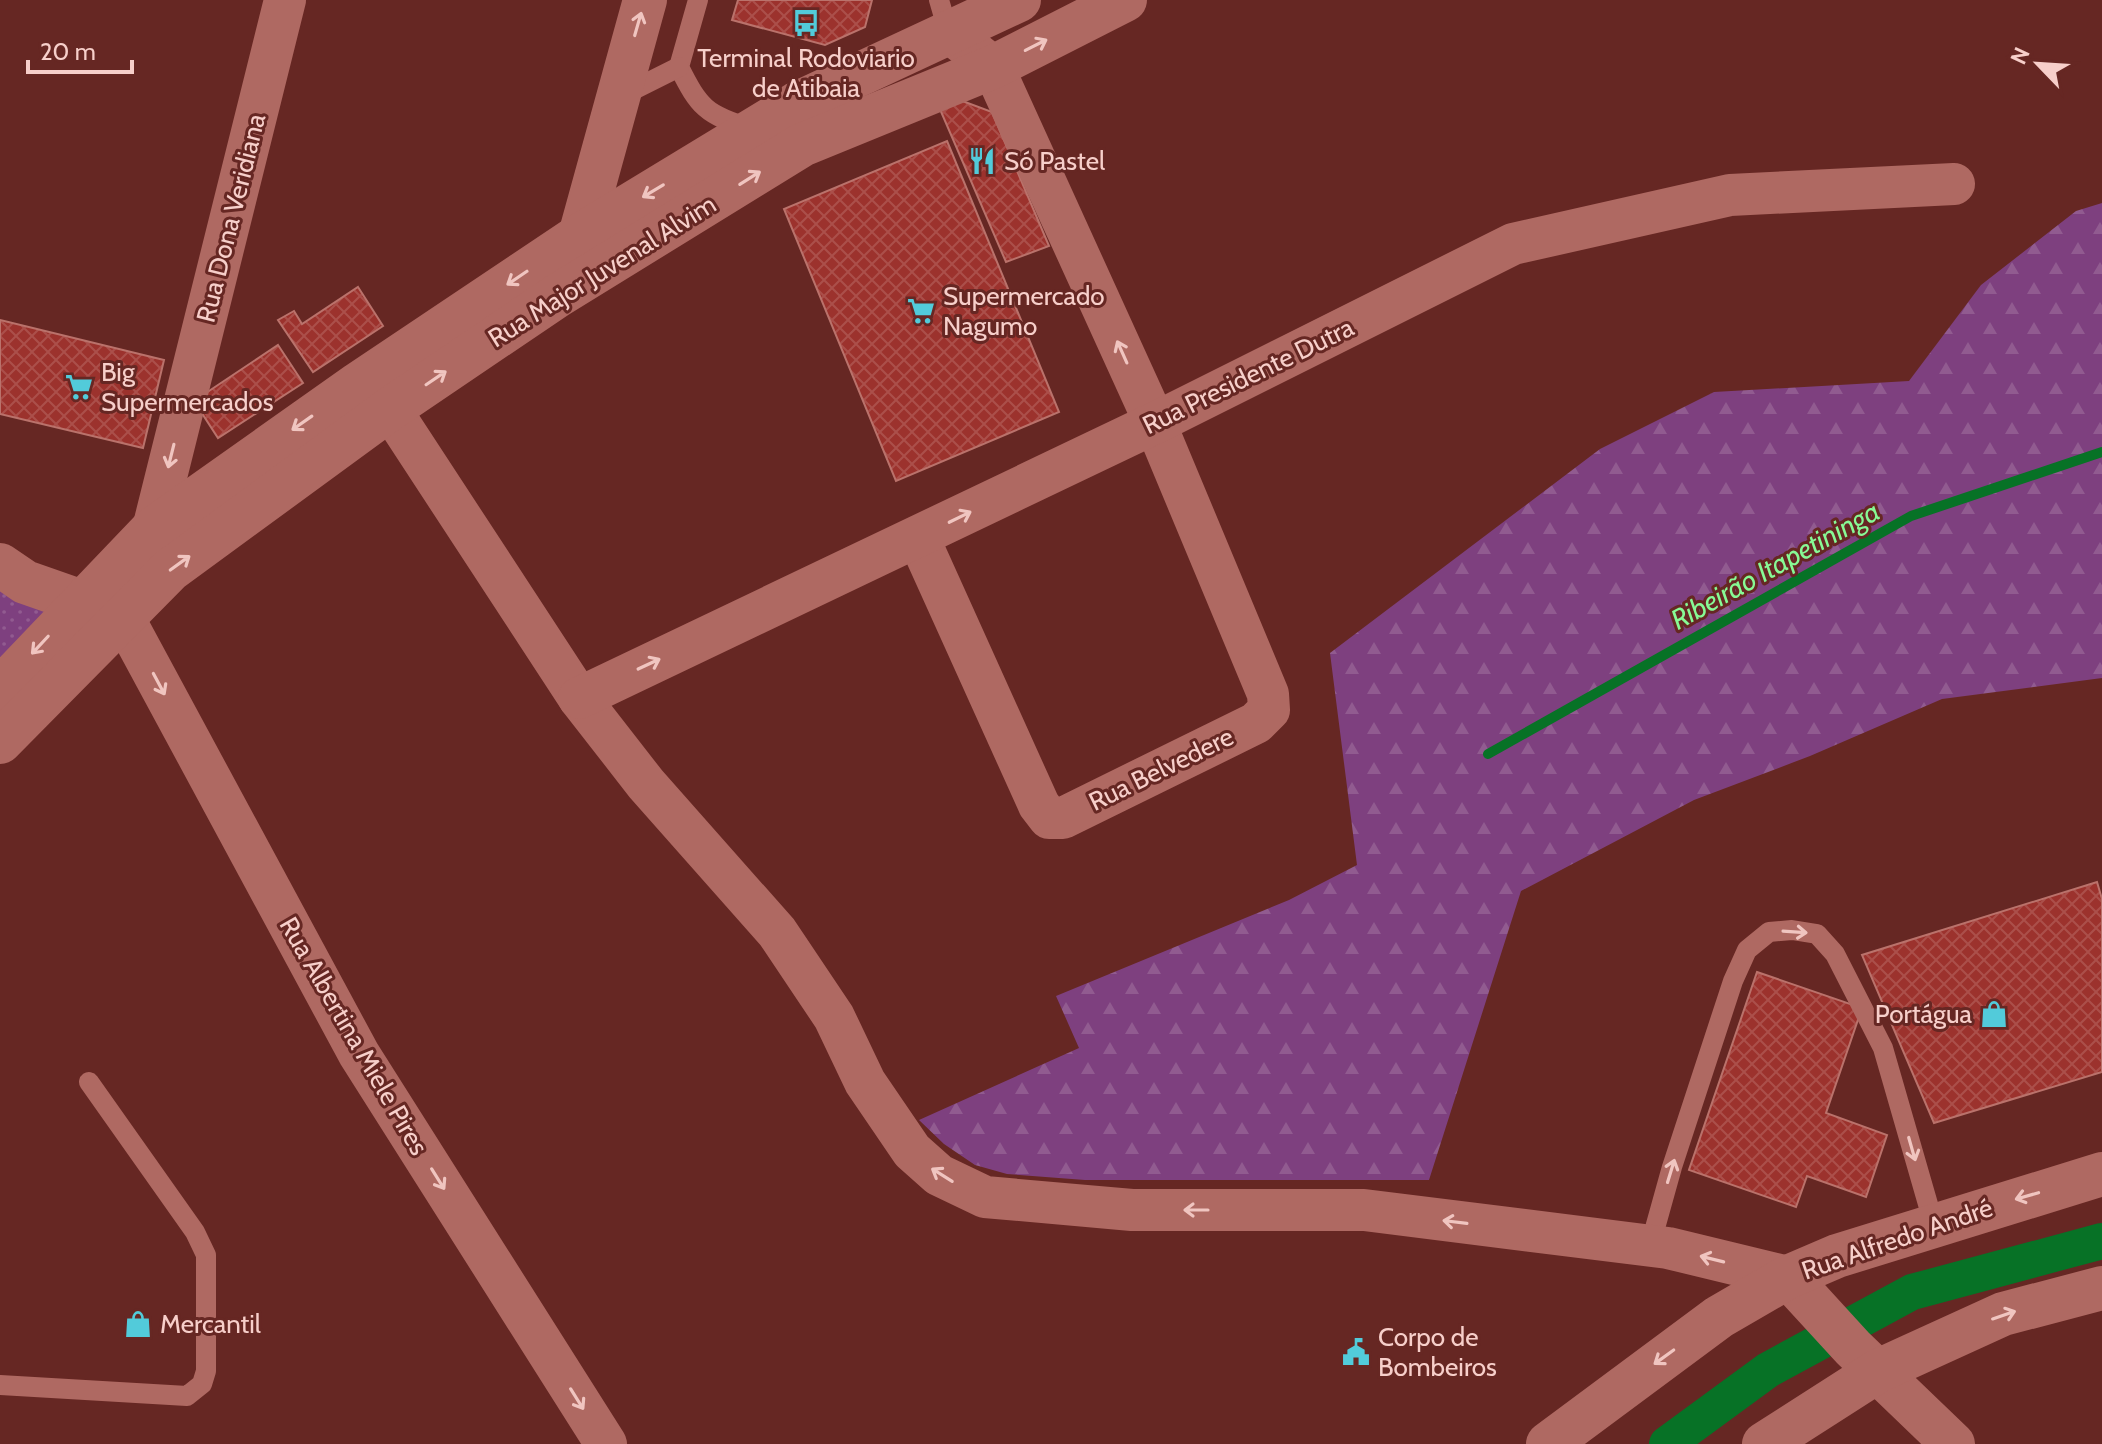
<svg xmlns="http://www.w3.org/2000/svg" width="2102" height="1444" font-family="Cabin,sans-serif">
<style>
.forest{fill:url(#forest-firs)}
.park{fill:url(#park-dots)}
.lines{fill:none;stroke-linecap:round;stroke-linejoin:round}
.stream{stroke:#077226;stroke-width:10}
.canal{stroke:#077226;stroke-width:36}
.building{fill:url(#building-cross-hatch);stroke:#ba726b;stroke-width:2}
.lane{stroke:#af6962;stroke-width:20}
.street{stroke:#af6962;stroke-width:42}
.secondary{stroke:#af6962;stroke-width:44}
.oneway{stroke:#f0c5c0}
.labels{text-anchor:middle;stroke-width:6;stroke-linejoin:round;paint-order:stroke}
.poi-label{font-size:26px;fill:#f7cfca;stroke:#662723;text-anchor:start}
.street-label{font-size:26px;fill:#f7cfca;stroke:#662723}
.water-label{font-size:28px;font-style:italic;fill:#87fa95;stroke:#662723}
</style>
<defs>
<pattern id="forest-firs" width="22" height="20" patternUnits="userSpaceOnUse" patternTransform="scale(2)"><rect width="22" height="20" fill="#7e407f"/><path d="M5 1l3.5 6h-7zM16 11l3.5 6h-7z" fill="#915b90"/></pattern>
<pattern id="park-dots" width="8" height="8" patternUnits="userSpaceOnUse" patternTransform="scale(2)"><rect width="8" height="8" fill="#7e407f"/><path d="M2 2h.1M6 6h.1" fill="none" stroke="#915b90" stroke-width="1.8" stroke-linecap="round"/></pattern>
<pattern id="building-cross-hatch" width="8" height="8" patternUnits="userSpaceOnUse" patternTransform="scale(2)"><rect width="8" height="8" fill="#9c322d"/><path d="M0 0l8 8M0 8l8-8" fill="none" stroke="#ab4f4a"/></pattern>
</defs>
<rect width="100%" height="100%" fill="#662723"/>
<polygon class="forest" points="2102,203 2102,678 1942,699 1810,756 1694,800 1521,891 1429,1180 1085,1180 1007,1174 975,1165 944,1144 919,1120 1079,1048 1056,996 1289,900 1357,865 1330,653 1600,449 1714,392 1909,381 1981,285 2076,211"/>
<polygon class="park" points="0,574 67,604 0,679"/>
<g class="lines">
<polyline class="stream" points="1488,754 1911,516 2102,452"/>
<polyline class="canal" points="1667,1444 1768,1370 1912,1292 2102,1241"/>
</g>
<g class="building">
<polygon points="738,0 872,0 865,27 825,45 732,20"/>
<polygon points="957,99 992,112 1049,246 1006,262 939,107"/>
<polygon points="947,141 1059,412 896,481 784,209"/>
<polygon points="358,287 383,326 313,372 278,320 294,311 302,324"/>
<polygon points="0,320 164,360 143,448 0,414"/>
<polygon points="278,345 303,383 218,438 194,401"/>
<polygon points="2097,882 2102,899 2102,1072 1934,1123 1862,955"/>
<polygon points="1757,972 1862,1008 1826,1113 1887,1135 1866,1197 1807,1176 1796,1207 1689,1170"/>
</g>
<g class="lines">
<g class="lane">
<path d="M698 0 679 67C699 107 706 115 750 128"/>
<polyline points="939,0 948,31"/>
<polyline points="621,96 679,67"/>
<polyline points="1650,1246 1672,1167 1733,981 1747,950 1769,932 1792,930 1817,934 1835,954 1883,1048 1934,1225"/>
<polyline points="0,1385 187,1396 202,1384 206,1371 206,1255 195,1232 89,1082"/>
</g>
<g class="street">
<polyline points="361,387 390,409 579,698 646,784 777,932 834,1017 865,1082 912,1151 939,1175 985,1197 1132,1210 1364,1210 1668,1248 1788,1277"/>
<polyline points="153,529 285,0"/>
<polyline points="918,537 1039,805 1049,818 1063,818 1256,723 1269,710 1268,694 1155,423 993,67 948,31"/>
<polyline points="122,615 359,1054 606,1444"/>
<polyline points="579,698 1155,423 1513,244 1730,195 1954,184"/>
</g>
<g class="secondary">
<polyline points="576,250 645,0"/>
<polyline points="0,565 25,582 105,610"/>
<polyline points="0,689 153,529 358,384 582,234 796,104 1019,0"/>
<polyline points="0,742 170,570 390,409 557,296 802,145 993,67 1125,0"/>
<polyline points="1788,1277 1853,1348 1953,1444"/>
<polyline points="1548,1444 1719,1317 1788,1277 1837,1256 2102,1174"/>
<polyline points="1764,1444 1878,1371 2003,1314 2102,1288"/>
</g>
</g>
<defs><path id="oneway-shaft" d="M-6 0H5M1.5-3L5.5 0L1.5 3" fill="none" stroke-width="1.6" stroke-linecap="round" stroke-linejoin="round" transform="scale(2)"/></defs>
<g class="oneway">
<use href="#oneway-shaft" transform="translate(638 24) rotate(-74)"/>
<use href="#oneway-shaft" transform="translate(1036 45) rotate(-27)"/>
<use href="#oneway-shaft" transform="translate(750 178) rotate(-32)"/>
<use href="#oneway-shaft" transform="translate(653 191) rotate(149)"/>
<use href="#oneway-shaft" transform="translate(517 278) rotate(146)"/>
<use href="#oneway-shaft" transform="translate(1122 352) rotate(-114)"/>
<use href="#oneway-shaft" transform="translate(436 378) rotate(-34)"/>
<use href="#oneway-shaft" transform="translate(302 423) rotate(145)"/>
<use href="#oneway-shaft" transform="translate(171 456) rotate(104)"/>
<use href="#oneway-shaft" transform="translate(960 517) rotate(-26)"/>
<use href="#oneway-shaft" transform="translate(180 563) rotate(-36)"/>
<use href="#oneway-shaft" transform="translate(40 645) rotate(133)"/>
<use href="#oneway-shaft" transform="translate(649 664) rotate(-25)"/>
<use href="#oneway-shaft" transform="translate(159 684) rotate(62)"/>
<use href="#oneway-shaft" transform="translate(1795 932) rotate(4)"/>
<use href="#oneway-shaft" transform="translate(1912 1149) rotate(74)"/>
<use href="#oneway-shaft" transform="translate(1671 1171) rotate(-73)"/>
<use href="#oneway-shaft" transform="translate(942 1175) rotate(-148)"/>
<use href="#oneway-shaft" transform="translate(438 1179) rotate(58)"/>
<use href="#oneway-shaft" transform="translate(2027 1196) rotate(164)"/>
<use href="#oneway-shaft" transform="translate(1196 1210) rotate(-180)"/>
<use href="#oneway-shaft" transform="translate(1455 1222) rotate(-173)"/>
<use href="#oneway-shaft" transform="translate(1712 1259) rotate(-166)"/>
<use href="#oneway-shaft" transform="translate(2004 1315) rotate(-19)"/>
<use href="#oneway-shaft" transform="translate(1664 1357) rotate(144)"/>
<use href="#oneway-shaft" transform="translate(577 1399) rotate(58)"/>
</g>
<defs>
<g id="bus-bare" transform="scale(2.16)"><path d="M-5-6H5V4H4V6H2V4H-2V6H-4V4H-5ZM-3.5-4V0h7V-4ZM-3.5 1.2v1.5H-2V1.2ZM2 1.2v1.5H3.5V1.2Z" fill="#52cbda" stroke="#662723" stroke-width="2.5" paint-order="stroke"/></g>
<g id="restaurant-bare" transform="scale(2.16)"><path d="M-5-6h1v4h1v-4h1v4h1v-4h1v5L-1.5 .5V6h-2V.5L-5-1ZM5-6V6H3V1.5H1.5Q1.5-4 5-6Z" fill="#52cbda" stroke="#662723" stroke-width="2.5" paint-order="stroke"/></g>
<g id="supermarket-bare" transform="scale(2.16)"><path d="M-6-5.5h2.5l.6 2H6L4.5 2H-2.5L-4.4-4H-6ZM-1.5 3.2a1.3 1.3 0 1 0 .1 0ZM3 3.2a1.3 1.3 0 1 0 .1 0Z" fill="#52cbda" stroke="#662723" stroke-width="2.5" paint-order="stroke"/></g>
<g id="shop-bare" transform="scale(2.16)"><path d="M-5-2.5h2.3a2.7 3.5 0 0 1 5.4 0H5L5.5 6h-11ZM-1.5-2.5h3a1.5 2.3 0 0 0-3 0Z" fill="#52cbda" stroke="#662723" stroke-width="2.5" paint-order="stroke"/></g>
<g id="civic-bare" transform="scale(2.16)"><path d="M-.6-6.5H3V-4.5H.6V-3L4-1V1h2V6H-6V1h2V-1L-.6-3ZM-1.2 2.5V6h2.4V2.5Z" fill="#52cbda" stroke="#662723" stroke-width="2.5" paint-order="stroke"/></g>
</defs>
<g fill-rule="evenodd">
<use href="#bus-bare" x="806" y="23"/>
<use href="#restaurant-bare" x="982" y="161"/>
<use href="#supermarket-bare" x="921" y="311"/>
<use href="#supermarket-bare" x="79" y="387"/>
<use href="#shop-bare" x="1994" y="1014"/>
<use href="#shop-bare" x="138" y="1324"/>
<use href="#civic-bare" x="1356" y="1352"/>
</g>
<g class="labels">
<g class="poi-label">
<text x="806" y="67" text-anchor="middle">Terminal Rodoviario<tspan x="806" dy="30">de Atibaia</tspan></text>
<text x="1004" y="170">Só Pastel</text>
<text x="943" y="305">Supermercado<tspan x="943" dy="30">Nagumo</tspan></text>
<text x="101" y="381">Big<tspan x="101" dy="30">Supermercados</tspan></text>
<text x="1972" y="1023" text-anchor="end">Portágua</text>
<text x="160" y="1333">Mercantil</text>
<text x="1378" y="1346">Corpo de<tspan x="1378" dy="30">Bombeiros</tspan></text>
</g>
<g class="street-label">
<text transform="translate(231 218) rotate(-76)" y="9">Rua Dona Veridiana</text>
<text transform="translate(602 271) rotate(-32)" y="9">Rua Major Juvenal Alvim</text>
<text transform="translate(1248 376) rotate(-26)" y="9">Rua Presidente Dutra</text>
<text transform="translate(1161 769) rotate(-26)" y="9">Rua Belvedere</text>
<text transform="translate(354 1036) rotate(60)" y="9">Rua Albertina Miele Pires</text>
<text transform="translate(1897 1239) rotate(-19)" y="9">Rua Alfredo André</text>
</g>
<g class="water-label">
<text transform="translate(1775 565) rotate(-29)" y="10">Ribeirão Itapetininga</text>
</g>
</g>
<g transform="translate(2038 64) rotate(295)" stroke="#662723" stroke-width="6" paint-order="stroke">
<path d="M0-6L14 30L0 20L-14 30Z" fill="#f7cfca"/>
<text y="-12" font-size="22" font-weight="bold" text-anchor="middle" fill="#f7cfca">N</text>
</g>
<path d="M28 60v12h104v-12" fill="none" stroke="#f7cfca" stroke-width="4"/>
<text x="40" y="60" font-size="24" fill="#f7cfca" stroke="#662723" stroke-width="6" paint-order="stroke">20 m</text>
</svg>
